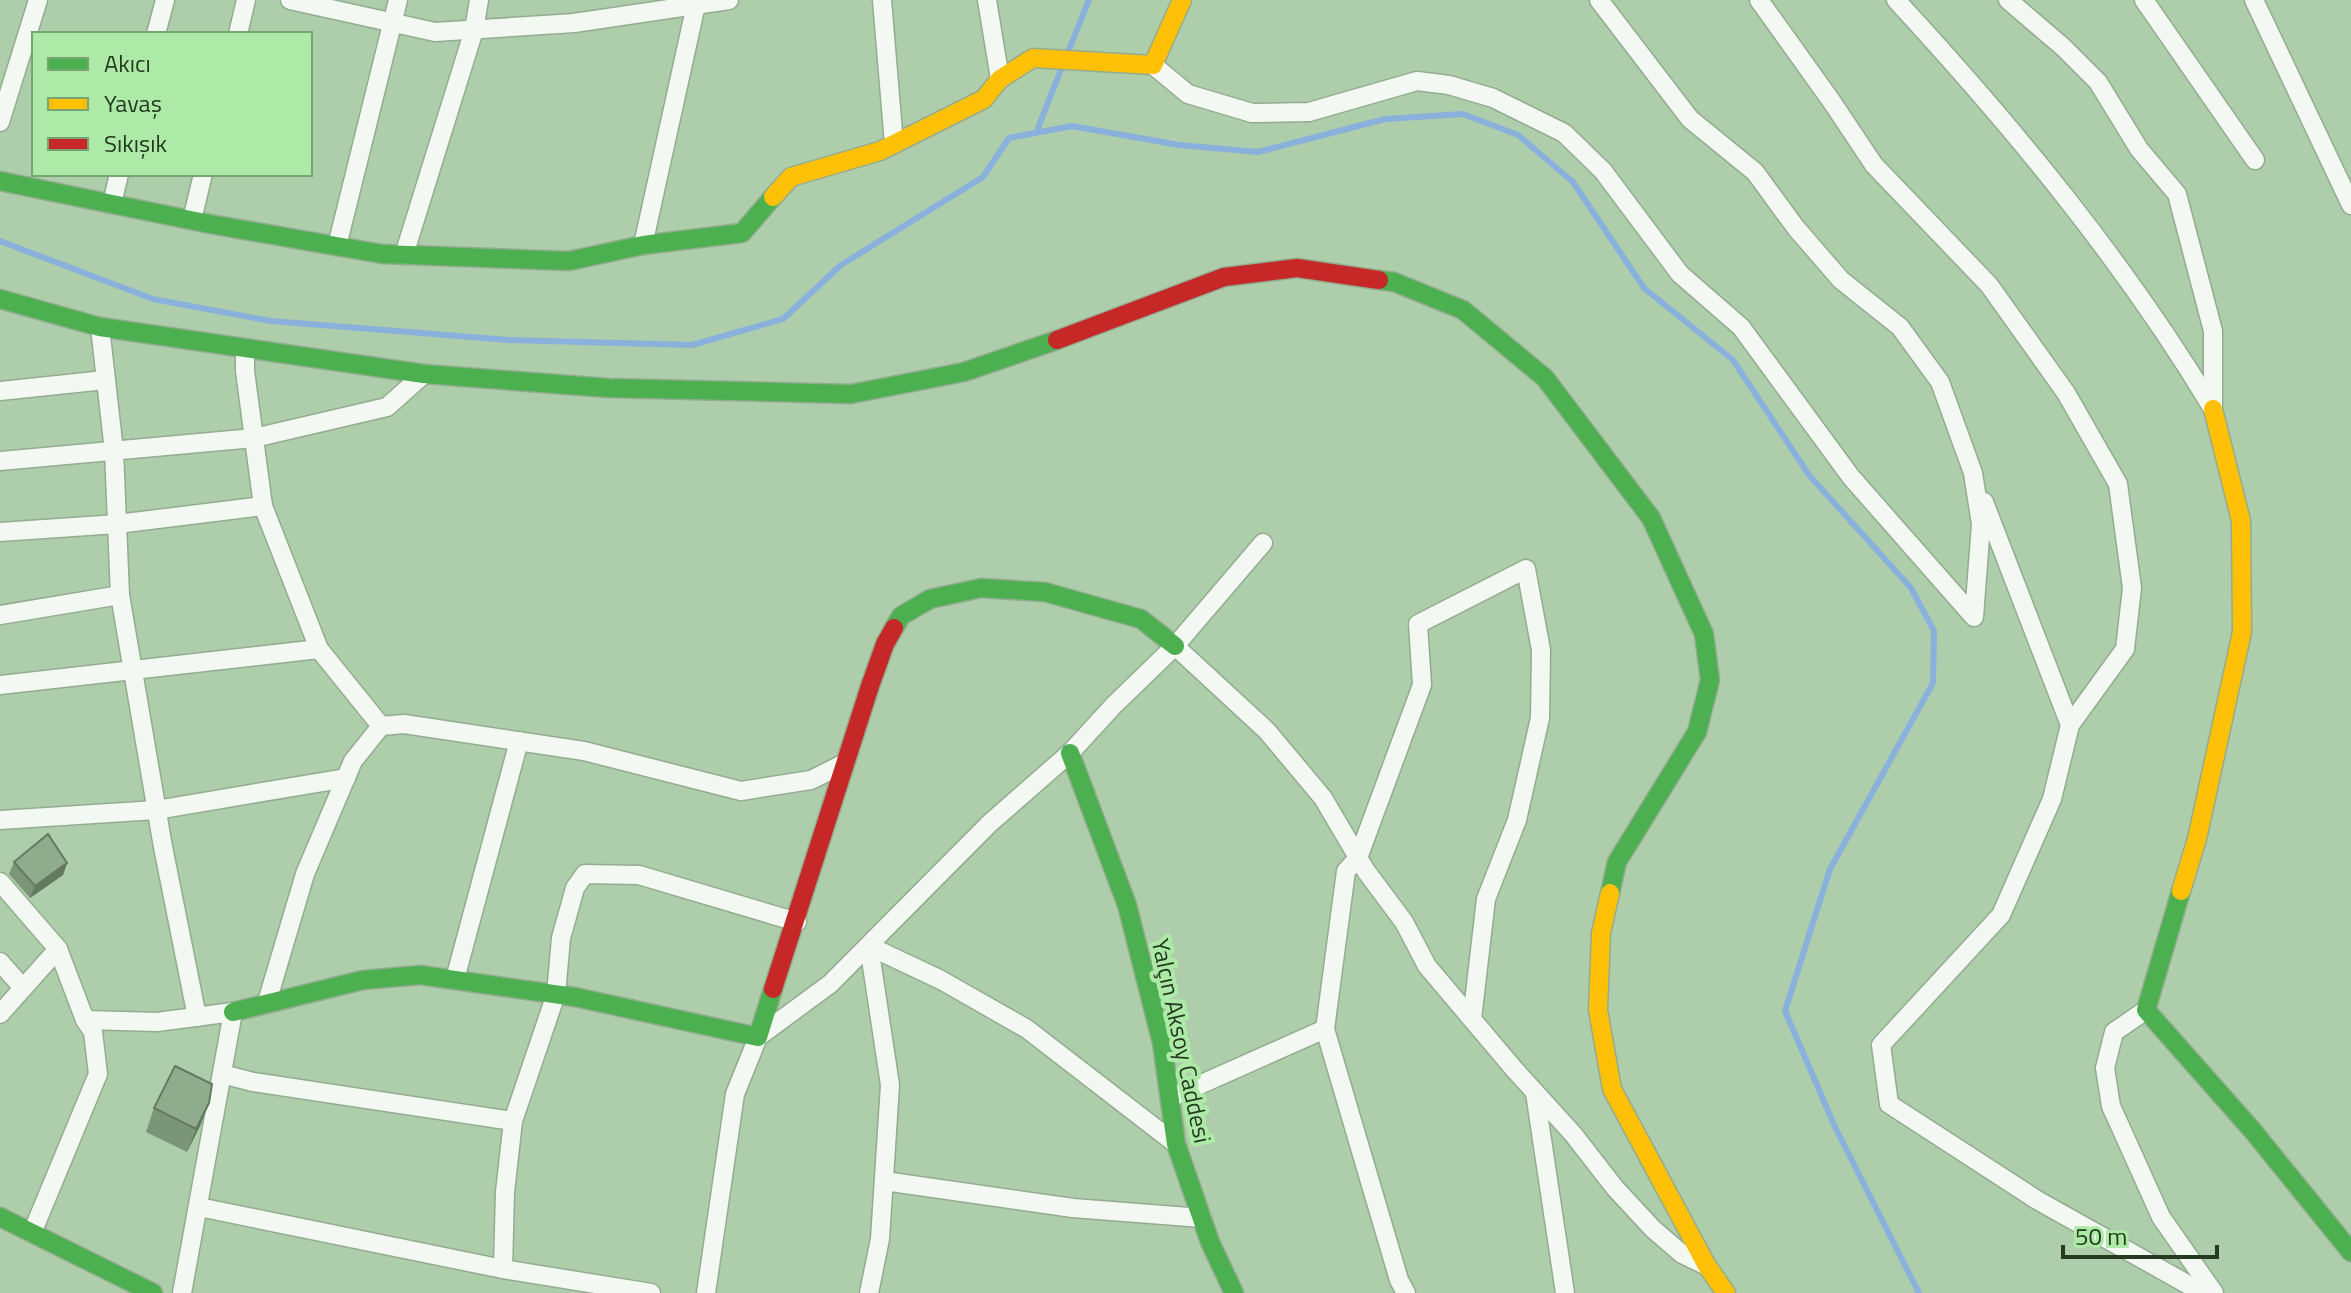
<svg xmlns="http://www.w3.org/2000/svg" width="2351" height="1293" font-family="'Titillium Web',sans-serif">
<style>
.lines{fill:none;stroke-linecap:round;stroke-linejoin:round}
.stream{stroke:#8ab1dc;stroke-width:6}
.street-casing{stroke:#93ac90;stroke-width:21}
.fast-casing{stroke:#93ac90;stroke-width:21}
.slow-casing{stroke:#93ac90;stroke-width:21}
.jam-casing{stroke:#93ac90;stroke-width:21}
.street{stroke:#f3f8f2;stroke-width:18}
.fast{stroke:#4caf50;stroke-width:18}
.slow{stroke:#ffc107;stroke-width:18}
.jam{stroke:#c62828;stroke-width:18}
.wall{fill:#7b9578}
.shaded-wall{fill:#647962}
.building{fill:#8fad8c;stroke:#647962;stroke-width:2}
.labels{text-anchor:middle;stroke-width:8;stroke-linejoin:round;paint-order:stroke}
.street-label{font-size:24px;fill:#243b21;stroke:#aeeaa7}
</style>
<rect width="100%" height="100%" fill="#aecdaa"/>
<g class="lines">
<g class="stream">
<polyline points="1068,52 1089,0"/>
<polyline points="1036,133 1062,67"/>
<polyline points="0,241 153,299 271,321 509,340 692,345 783,319 841,265 983,177 1009,138 1072,126 1179,145 1258,152 1385,119 1463,114 1518,135 1573,182 1644,288 1733,360 1809,475 1911,588 1934,631 1933,683 1830,869 1785,1011 1835,1127 1919,1293"/>
</g>
<g class="street-casing">
<g id="street">
<polyline points="290,0 435,32 574,23 729,0"/>
<polyline points="882,0 894,144"/>
<polyline points="987,0 1000,79"/>
<polyline points="1759,0 1832,102 1874,165 1989,285 2066,393 2118,484 2132,588 2125,649 2070,725"/>
<path d="M1896 0C2013 127 2124 261 2213 409"/>
<polyline points="2008,0 2063,47 2098,82 2139,149 2177,194 2213,331 2213,406"/>
<polyline points="2144,0 2255,160"/>
<polyline points="2254,0 2351,205"/>
<polyline points="156,34 165,0"/>
<polyline points="238,34 246,0"/>
<polyline points="1153,65 1188,94 1252,113 1309,112 1417,81 1449,85 1493,98 1564,133 1603,171 1680,274 1741,327 1851,477 1974,617 1981,524 1973,473 1940,382 1900,327 1841,280 1796,228 1755,172 1690,119 1599,0"/>
<polyline points="0,122 38,0"/>
<polyline points="112,204 119,174"/>
<polyline points="192,220 203,174"/>
<polyline points="643,245 697,0"/>
<polyline points="337,246 398,0"/>
<polyline points="404,255 474,30 479,0"/>
<polyline points="100,327 114,451 120,595 163,847 197,1017"/>
<polyline points="245,350 245,371 263,506 319,649 381,726"/>
<polyline points="0,391 105,380"/>
<polyline points="0,461 254,438 387,407 424,374"/>
<polyline points="1984,502 2070,725 2052,799 2001,915 1881,1045 1889,1104 2037,1200 2203,1293"/>
<polyline points="0,532 117,524 263,506"/>
<polyline points="0,615 120,595"/>
<polyline points="1175,646 1267,731 1323,798 1366,871 1404,922 1427,966 1514,1069 1573,1134 1615,1188 1653,1229 1682,1254 1707,1266"/>
<polyline points="0,685 319,649"/>
<polyline points="0,820 156,810 346,778"/>
<polyline points="0,882 58,949 0,1014"/>
<polyline points="869,946 941,980 1027,1029 1176,1144"/>
<polyline points="0,962 23,988"/>
<polyline points="455,979 519,741"/>
<polyline points="267,1002 305,874 353,761 381,726 404,724 584,751 741,791 811,780 845,763"/>
<polyline points="2146,1010 2114,1032 2105,1068 2111,1106 2161,1217 2214,1293"/>
<polyline points="85,1020 157,1022 233,1012 182,1293"/>
<polyline points="1325,1029 1399,1280 1406,1293"/>
<polyline points="222,1074 253,1082 513,1121"/>
<polyline points="1535,1093 1565,1293"/>
<polyline points="1170,1098 1325,1029 1346,871 1358,858 1422,685 1418,624 1526,569 1541,650 1540,718 1517,820 1486,899 1472,1019"/>
<polyline points="884,1181 1073,1208 1202,1218"/>
<polyline points="199,1207 503,1269"/>
<polyline points="32,1233 98,1074 93,1032 85,1020 58,949"/>
<polyline points="651,1293 503,1269 505,1192 513,1121 556,994 561,938 575,888 585,874 639,875 797,922"/>
<polyline points="706,1293 735,1094 758,1037 830,984 990,823 1070,753 1114,705 1175,646 1263,543"/>
<polyline points="869,1293 880,1239 890,1085 869,946"/>
</g>
</g>
<g class="fast-casing">
<g id="fast">
<polyline points="0,181 210,224 382,254 569,261 643,245 742,233 773,197"/>
<polyline points="1379,280 1394,282 1463,310 1545,378 1651,518 1704,634 1710,680 1697,732 1617,862 1610,893"/>
<polyline points="0,299 100,327 424,374 608,388 851,394 964,372 1057,340"/>
<polyline points="894,628 901,616 930,599 981,588 1045,592 1141,619 1175,646"/>
<polyline points="1070,753 1127,905 1162,1043 1176,1144 1210,1242 1234,1293"/>
<polyline points="2181,891 2146,1010 2253,1131 2351,1252"/>
<polyline points="233,1012 363,980 420,975 575,997 758,1037 773,989"/>
<polyline points="0,1217 153,1293"/>
</g>
</g>
<g class="slow-casing">
<g id="slow">
<polyline points="773,197 791,177 880,151 984,99 1000,79 1033,58 1153,65 1182,0"/>
<polyline points="2181,891 2197,839 2242,632 2241,521 2213,409"/>
<polyline points="1610,893 1601,933 1598,1010 1612,1089 1707,1266 1726,1293"/>
</g>
</g>
<g class="jam-casing">
<g id="jam">
<polyline points="1057,340 1224,277 1297,268 1379,280"/>
<polyline points="773,989 870,686 885,644 894,628"/>
</g>
</g>
<use href="#street" class="street"/>
<use href="#fast" class="fast"/>
<use href="#slow" class="slow"/>
<use href="#jam" class="jam"/>
</g>
<g class="wall">
<polygon points="14,862 67,863 63,875 30,898 9,874"/>
<polygon points="209,1103 200,1126 187,1152 146,1132 154,1108"/>
</g>
<g class="shaded-wall">
<polygon points="67,863 63,875 30,898 35,886"/>
<polygon points="209,1103 200,1126 187,1152 196,1129"/>
</g>
<g class="building">
<polygon points="48,834 67,863 35,886 14,862"/>
<polygon points="175,1066 212,1084 209,1103 196,1129 154,1108"/>
</g>
<g class="labels">
<g class="street-label">
<text transform="translate(1181 1041) rotate(78)" y="8">Yalçın Aksoy Caddesi</text>
</g>
</g>
<rect x="32" y="32" width="280" height="144" fill="#aeeaa7" stroke="#77a471" stroke-width="2"/>
<rect x="48" y="58" width="40" height="12" fill="#4caf50" stroke="#77a471" stroke-width="2"/>
<text x="104" y="72" font-size="24" fill="#243b21">Akıcı</text>
<rect x="48" y="98" width="40" height="12" fill="#ffc107" stroke="#77a471" stroke-width="2"/>
<text x="104" y="112" font-size="24" fill="#243b21">Yavaş</text>
<rect x="48" y="138" width="40" height="12" fill="#c62828" stroke="#77a471" stroke-width="2"/>
<text x="104" y="152" font-size="24" fill="#243b21">Sıkışık</text>
<path d="M2063 1245v12h154v-12" fill="none" stroke="#243b21" stroke-width="4"/>
<text x="2075" y="1245" font-size="24" fill="#243b21" stroke="#aeeaa7" stroke-width="6" paint-order="stroke">50 m</text>
</svg>
